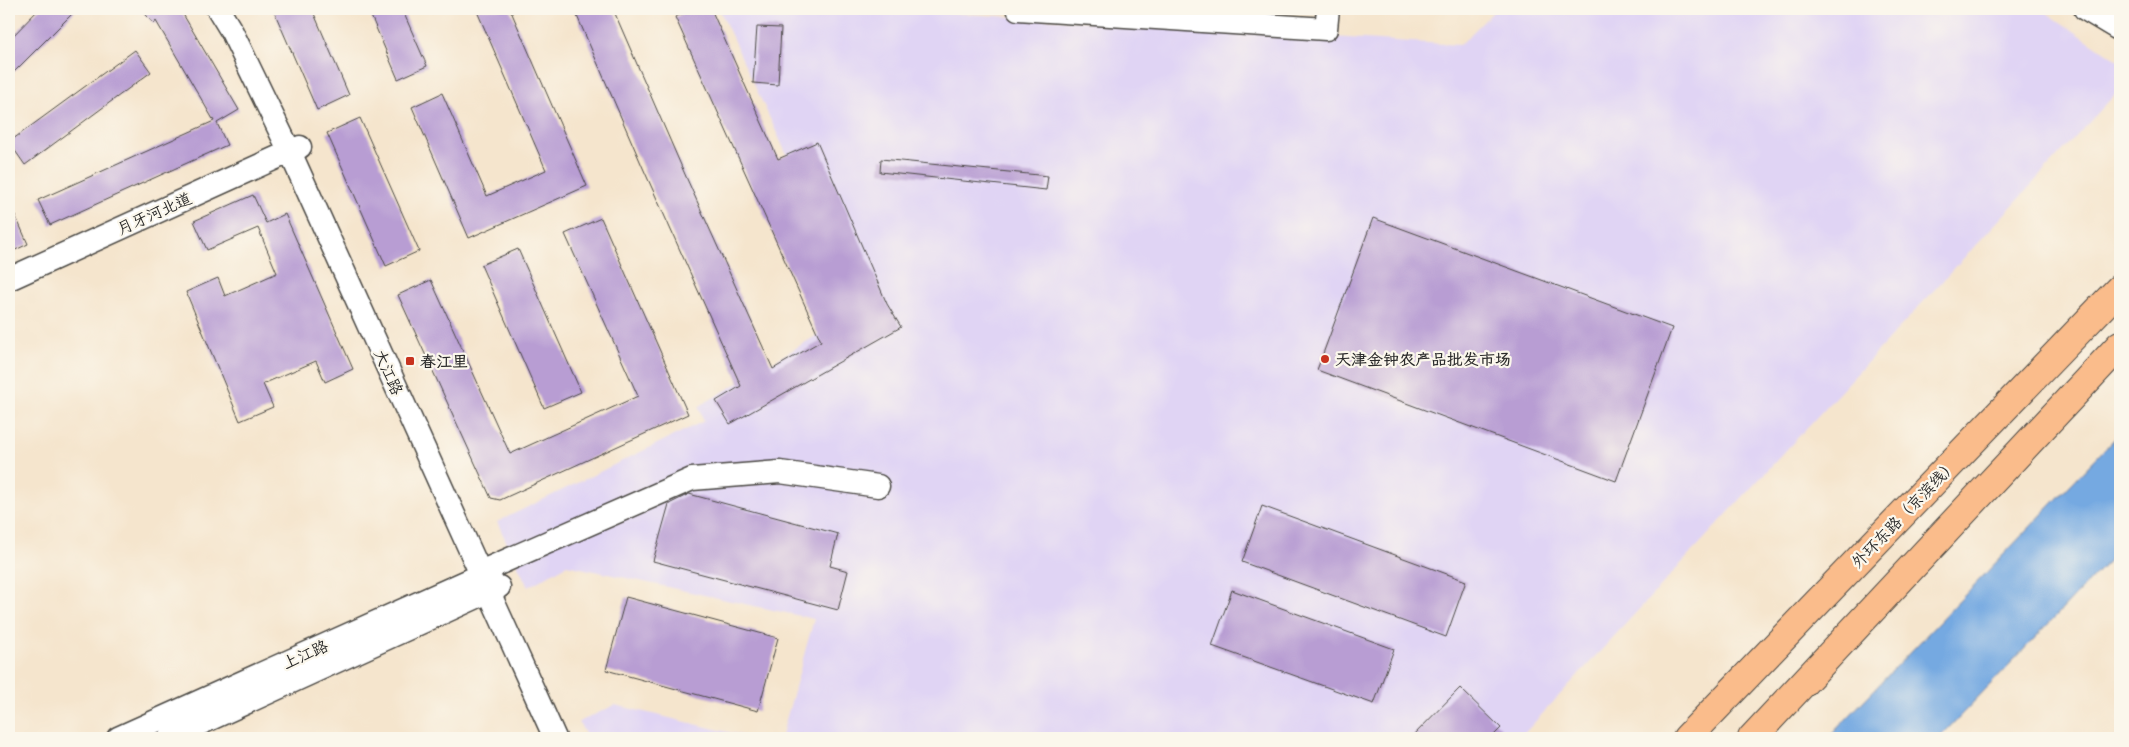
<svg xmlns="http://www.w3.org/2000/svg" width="2129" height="747" font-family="'Playpen Sans','LXGW WenKai TC',sans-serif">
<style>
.built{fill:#e0d4f4}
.water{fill:#74a9e1;stroke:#506a86}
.building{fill:#b89dd3}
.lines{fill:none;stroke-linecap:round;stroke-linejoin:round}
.minor-casing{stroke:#494743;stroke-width:25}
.highway-casing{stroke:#494743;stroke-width:30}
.minor{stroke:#fff;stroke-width:22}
.highway{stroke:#fabc8b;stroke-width:28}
.poi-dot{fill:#c8321e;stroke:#fbf7ec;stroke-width:2}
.labels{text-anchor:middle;stroke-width:4.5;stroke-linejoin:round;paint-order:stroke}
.street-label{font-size:16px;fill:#2b2b2b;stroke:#fbf7ec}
.poi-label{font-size:16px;font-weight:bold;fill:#2b2b2b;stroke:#fbf7ec;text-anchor:start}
</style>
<rect width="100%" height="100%" fill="#fbf7ec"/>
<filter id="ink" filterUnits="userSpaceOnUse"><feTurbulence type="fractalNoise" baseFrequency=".02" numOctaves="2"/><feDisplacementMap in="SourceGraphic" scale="10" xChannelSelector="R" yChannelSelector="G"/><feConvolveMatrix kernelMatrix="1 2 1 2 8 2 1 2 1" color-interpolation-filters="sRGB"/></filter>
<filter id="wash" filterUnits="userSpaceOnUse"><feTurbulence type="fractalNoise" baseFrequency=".0096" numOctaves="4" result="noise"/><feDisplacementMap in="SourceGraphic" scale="20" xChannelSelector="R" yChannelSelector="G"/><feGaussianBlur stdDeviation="1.12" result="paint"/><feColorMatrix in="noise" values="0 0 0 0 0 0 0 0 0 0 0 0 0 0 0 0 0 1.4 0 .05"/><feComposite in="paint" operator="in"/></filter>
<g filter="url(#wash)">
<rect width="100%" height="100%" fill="#f5e5cd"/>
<g class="built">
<polygon points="719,9 886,9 1460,45 1496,9 2041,9 2120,62 2120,89 1520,738 781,738 814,619 567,565 528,587 497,522 704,421 698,407 859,310"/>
<polygon points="615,705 753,738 587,738 579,722"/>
</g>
<polygon class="water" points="2120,433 2120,549 1939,738 1828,738"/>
<g id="blocks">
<g class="building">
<polygon points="39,9 77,9 9,77 9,40"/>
<polygon points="141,9 180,9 239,110 217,123 227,145 50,225 38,200 214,121 156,21 154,24"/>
<polygon points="273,9 312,9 349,95 317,110"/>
<polygon points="368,9 402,9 427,66 398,79"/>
<polygon points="476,9 510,9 587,186 469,238 412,107 442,93 487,196 546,170"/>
<polygon points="574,9 613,9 687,179 773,369 821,341 675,17 693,9 711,9 778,159 817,142 887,304 901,327 730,424 716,401 741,386 643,168"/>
<polygon points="757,27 781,28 778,85 753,83"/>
<polygon points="135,50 151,72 25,165 9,142"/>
<polygon points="360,118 419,251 386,266 327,133"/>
<polygon points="881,159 1048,176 1046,190 880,172"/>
<polygon points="253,195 266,223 285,214 353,369 325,382 316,361 263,384 273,407 240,421 186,292 218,278 225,296 277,273 258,228 207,250 194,221"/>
<polygon points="9,201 28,244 9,253"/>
<polygon points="601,218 688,414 500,500 491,498 398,295 431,280 510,454 638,396 565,234"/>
<polygon points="1373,218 1672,328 1616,481 1317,370"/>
<polygon points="518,249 581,392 544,408 481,265"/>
<polygon points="689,494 838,534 830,566 848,571 838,610 653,561 669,504"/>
<polygon points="1262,506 1466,581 1446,637 1242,562"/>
<polygon points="1232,590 1394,649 1374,704 1212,646"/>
<polygon points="626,597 778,638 758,711 606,670"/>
<polygon points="1460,688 1501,728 1491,738 1411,738"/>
</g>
</g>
</g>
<g filter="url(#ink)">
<use href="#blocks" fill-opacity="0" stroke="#494743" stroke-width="1"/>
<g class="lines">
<g class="minor-casing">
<g id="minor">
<polyline points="218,9 232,32 290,152 555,738"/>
<polyline points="1018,9 1326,29 1328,9"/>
<polyline points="2085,9 2120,30"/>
<polyline points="9,279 300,147"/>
<polyline points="480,572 692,479 780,472 878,486"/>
<polyline points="118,738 492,570"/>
<polyline points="169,738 499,587"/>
</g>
</g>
<g class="highway-casing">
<g id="highway">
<polyline points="1687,738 2120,288"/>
<polyline points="1752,738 2120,345"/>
</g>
</g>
<use href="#minor" class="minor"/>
<use href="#highway" class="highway"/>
</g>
</g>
<g class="poi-dot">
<circle cx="1325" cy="359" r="5"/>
<rect x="405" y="356" width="10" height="10" rx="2.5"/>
</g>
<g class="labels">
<g class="street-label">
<text transform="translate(154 213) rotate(-24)" y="6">月牙河北道</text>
<text transform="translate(389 372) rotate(66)" y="6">大江路</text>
<text transform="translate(1904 513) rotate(-46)" y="6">外环东路（京滨线）</text>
<text transform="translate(305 654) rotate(-24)" y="6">上江路</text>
</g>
<g class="poi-label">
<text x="1335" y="365">天津金钟农产品批发市场</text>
<text x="420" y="367">春江里</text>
</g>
</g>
<rect width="2129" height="747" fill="none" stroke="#fbf7ec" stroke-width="30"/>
</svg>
